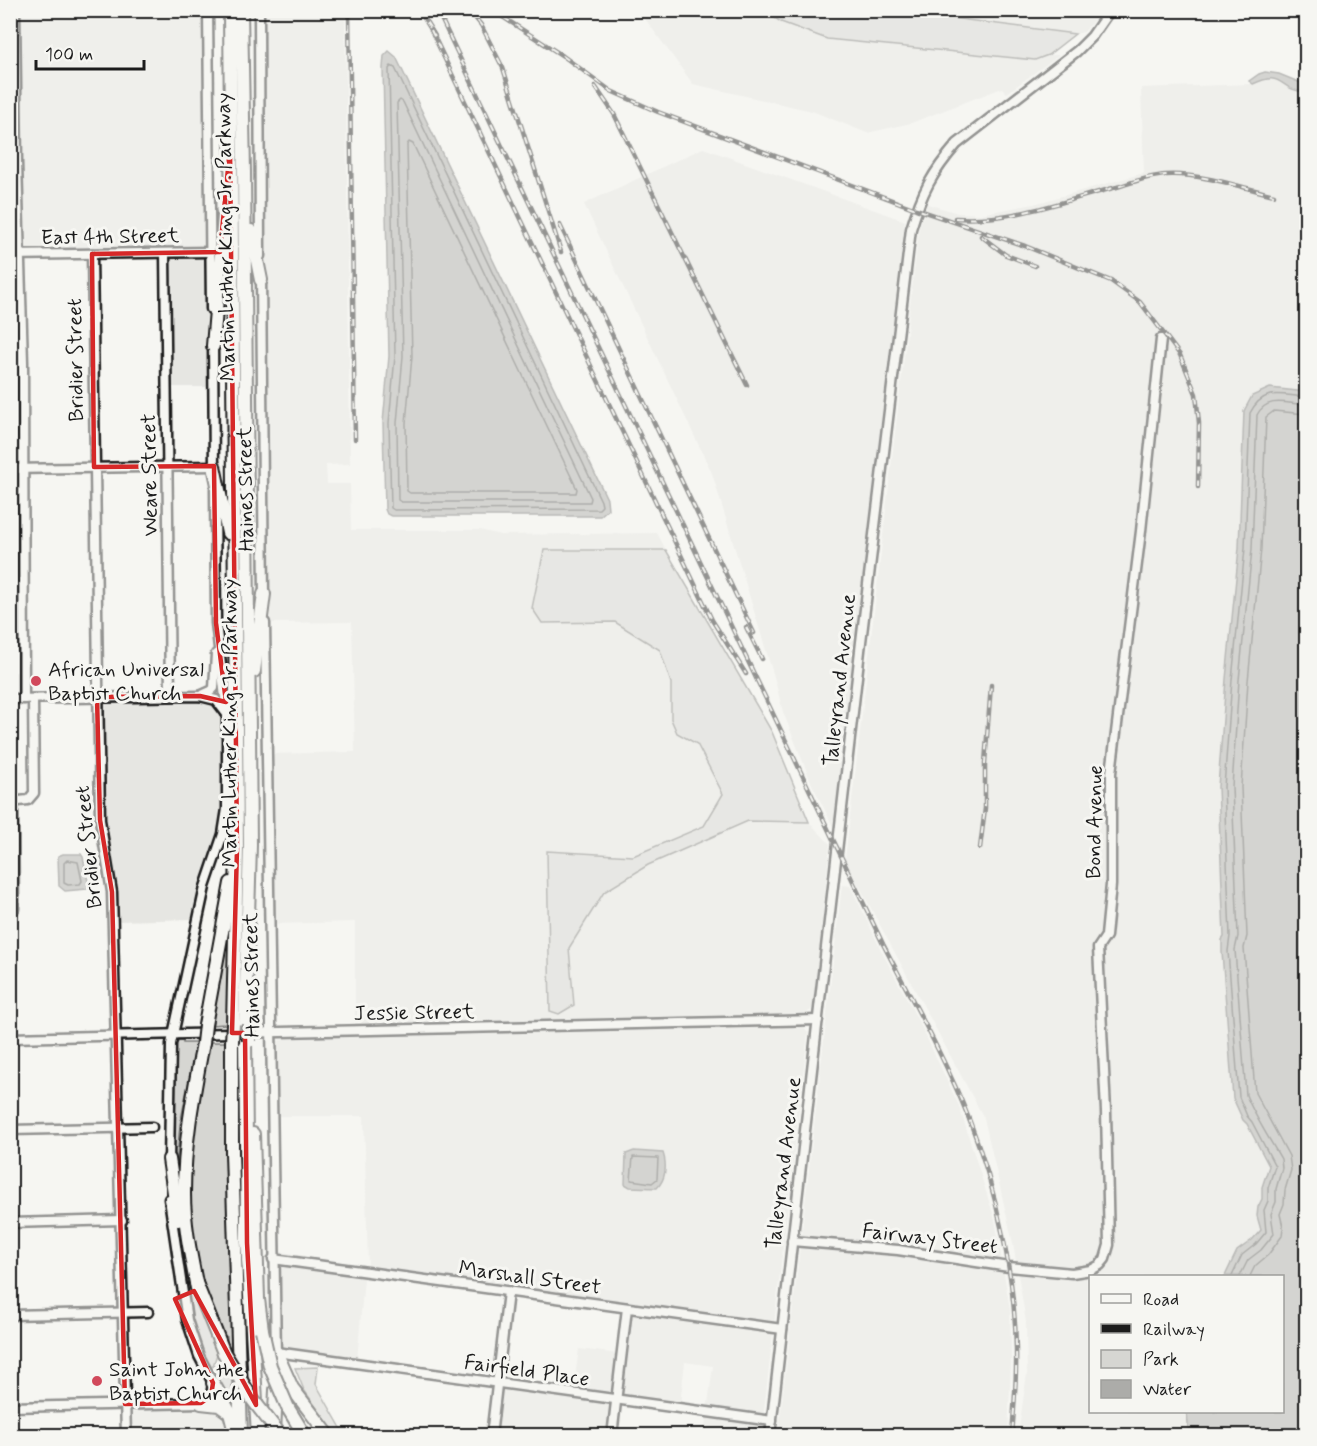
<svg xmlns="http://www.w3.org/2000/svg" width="1317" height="1446" font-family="Mynerve,sans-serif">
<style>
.built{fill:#e6e6e2}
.green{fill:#d6d6d2;stroke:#797977;stroke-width:1.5}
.water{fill:#acaca9;stroke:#727271;stroke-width:1.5}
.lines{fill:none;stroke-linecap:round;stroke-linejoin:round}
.shore{stroke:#565654;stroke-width:1.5}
.minor-casing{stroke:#1c1c1c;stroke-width:13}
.highway-casing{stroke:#1c1c1c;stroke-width:16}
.minor{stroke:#f6f6f2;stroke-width:8}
.highway{stroke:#f6f6f2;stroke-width:12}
.rail-casing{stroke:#1c1c1c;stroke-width:4.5}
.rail{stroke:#f6f6f2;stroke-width:2;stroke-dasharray:7;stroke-linecap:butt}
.highway-bridge-casing{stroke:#1c1c1c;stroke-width:16;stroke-linecap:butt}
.highway-bridge{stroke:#f6f6f2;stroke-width:12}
.marked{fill:none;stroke:#d62828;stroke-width:4.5;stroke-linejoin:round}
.poi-dot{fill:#d1495b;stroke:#f6f6f2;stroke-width:2}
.labels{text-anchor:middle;stroke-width:6;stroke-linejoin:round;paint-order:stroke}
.street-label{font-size:21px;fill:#1c1c1c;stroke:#f6f6f2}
.poi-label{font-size:21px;fill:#1c1c1c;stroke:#f6f6f2;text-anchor:start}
</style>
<rect width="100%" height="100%" fill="#f6f6f2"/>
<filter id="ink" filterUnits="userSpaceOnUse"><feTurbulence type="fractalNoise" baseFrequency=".0167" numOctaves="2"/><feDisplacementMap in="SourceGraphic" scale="12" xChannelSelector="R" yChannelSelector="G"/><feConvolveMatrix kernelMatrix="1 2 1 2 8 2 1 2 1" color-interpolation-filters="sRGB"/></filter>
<g filter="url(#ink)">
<g class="built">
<polygon points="10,11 204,11 210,387 170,387 168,248 11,251"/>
<polygon points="262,11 345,11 350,464 326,465 327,484 350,484 351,530 480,530 500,535 657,533 666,550 544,550 542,623 615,622 660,650 671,684 671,719 677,733 697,743 723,794 704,826 633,856 547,851 573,1005 569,948 604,892 648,865 748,821 809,822 830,844 813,1005 811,1010 801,1016 355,1025 355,922 272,924 269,754 355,752 352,622 267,623"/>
<polygon points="635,11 764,11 781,22 827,39 1035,60 1048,55 1059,55 1007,93 1002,88 911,123 867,133 812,111 693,84 643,16"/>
<polygon points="897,11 1101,11 1084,32 1075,34"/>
<polygon points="1267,78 1281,81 1288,88 1306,92 1306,392 1270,388 1244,411 1239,548 1226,679 1218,787 1224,937 1222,940 1222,952 1243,1120 1247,1124 1269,1166 1262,1187 1262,1199 1258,1207 1257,1216 1261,1230 1252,1240 1237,1251 1225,1276 1090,1276 1090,1412 1187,1412 1189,1435 1018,1435 1027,1374 1026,1322 1013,1243 984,1118 845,860 919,229 927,204 958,213 980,214 1034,204 1144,173 1141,88 1253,84"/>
<polygon points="703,148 905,221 833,826 812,784 783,712 775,680 712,473 584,204"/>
<polygon points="11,672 28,673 28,694 11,694"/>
<polygon points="203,700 216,703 223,715 224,812 195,919 118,921 117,892 105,816 101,703"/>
<polygon points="842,885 850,886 862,910 880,948 923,1030 959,1106 995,1220 1010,1310 1011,1359 1008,1435 778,1436"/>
<polygon points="800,1025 805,1028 808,1033 761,1435 704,1435 713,1366 685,1362 680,1404 621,1395 616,1435 494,1435 501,1379 573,1391 579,1349 626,1355 632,1303 368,1267 364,1278 357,1361 279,1346 277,1251 368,1267 364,1116 275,1116 274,1049 278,1041 290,1037"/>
<polygon points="212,1405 221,1408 229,1428 229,1435 131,1435 130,1407"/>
</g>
<g class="green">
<polygon points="764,11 897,11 1075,34 1048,55 1035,60 827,39 781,22"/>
<polygon points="544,550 666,550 772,732 809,822 748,821 648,865 604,892 569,948 574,1005 559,1014 550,1011 547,851 633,856 704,826 723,794 697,744 677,733 671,719 671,683 660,650 615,622 542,623 532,608"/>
<polygon points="231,916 226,1024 211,1025"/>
<polygon points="183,1040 183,1043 196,1043 180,1125 176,1169 172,1141 174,1046 179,1041"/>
<polygon points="207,1042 225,1042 226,1168 234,1408 201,1356 186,1300 182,1257 190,1284 217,1354 213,1366 226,1364 227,1337 219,1333 212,1317 195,1262 186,1179"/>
<polygon points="318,1367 316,1384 345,1435 336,1435 304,1390 295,1368"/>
<polygon points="247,1403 252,1410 253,1435 245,1436"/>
</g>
<g class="water">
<polygon points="389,51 396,57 607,499 608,509 600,516 391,516 387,514 385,509 383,423 389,356 383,68 384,56"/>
<path d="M1265 72 1279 74 1306 85V92C1278 91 1285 69 1253 84L1249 81 1259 74Z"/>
<polygon points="1270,388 1306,392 1306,1435 1189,1435 1187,1412 1282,1412 1282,1276 1225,1276 1237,1251 1252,1240 1261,1230 1257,1216 1258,1207 1262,1199 1262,1187 1269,1166 1247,1124 1243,1120 1233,1098 1222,952 1222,940 1224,937 1218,787 1226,679 1239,548 1244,411 1252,396"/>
<polygon points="63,854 81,854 83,857 89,886 87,889 65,891 59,886 58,856"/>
<path d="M634 1151 663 1153C667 1165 666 1179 657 1188L630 1187 625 1184 626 1154Z"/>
</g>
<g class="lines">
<g class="shore">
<polygon points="391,66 395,68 601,501 602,506 599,509 394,510 391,508 389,423 395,356 389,69"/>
<polygon points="400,100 403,102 591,498 590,502 401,502 398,500 397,423 403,356 397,103"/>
<polygon points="409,142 413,144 577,489 576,493 410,493 407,491 406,423 412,356 407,145"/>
<polygon points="67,860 78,862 82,881 80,884 68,885 64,883 64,863"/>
<polygon points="633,1157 658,1158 657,1179 652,1183 631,1180"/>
<path d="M1232 1276 1242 1255 1256 1244 1266 1232 1264 1210 1268 1201V1188L1275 1166 1252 1122 1247 1116 1239 1097 1228 951 1230 936 1224 787 1232 680 1245 548 1250 413C1264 386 1282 396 1306 397"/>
<path d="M1240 1276 1248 1260 1261 1250 1274 1234 1271 1214 1276 1202V1189L1282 1168 1281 1159C1269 1138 1255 1117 1246 1095L1235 950 1238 936 1232 787 1239 680 1252 549 1257 415C1267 395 1288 404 1306 405"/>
<polyline points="1250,1276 1255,1266 1268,1255 1282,1236 1283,1227 1280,1214 1284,1204 1285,1190 1291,1170 1289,1156 1255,1093 1244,948 1247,936 1241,787 1248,681 1261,549 1266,417 1274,411 1306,414"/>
</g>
<g class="minor-casing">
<g id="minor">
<polyline points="15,10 17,162 23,362 24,699"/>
<polyline points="208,10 211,309"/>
<polyline points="259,10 260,256"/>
<polyline points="165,253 170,696"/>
<polyline points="92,254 100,820 112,892 126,1436"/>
<polyline points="10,255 210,252"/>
<polyline points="261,275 264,598"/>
<polyline points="213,342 214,471"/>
<polyline points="10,469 214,466"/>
<polyline points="265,623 276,1357"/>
<polyline points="200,696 211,691 214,688 216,654"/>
<polyline points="10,699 200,696 216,700 226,713"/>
<polyline points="10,802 28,800 34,793 33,699"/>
<polyline points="13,802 14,909"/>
<polyline points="10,1038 818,1020"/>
<polyline points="10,1130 152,1127"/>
<polyline points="169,1162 171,1044 205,887 223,834 227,809 227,714 216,623 215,489"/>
<polyline points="10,1223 122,1220"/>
<polyline points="792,1241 898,1250 1009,1267 1072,1273 1091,1270 1100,1265 1105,1259 1109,1245 1106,1111 1098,948 1106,936 1111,885 1111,773 1141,531 1161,339"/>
<polyline points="273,1259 782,1329"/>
<polyline points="10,1315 148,1312"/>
<polyline points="276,1352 772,1421"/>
<polyline points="10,1407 201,1403 211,1396 213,1383 199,1356 187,1320 169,1199"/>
<polyline points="491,1436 508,1292"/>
<polyline points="612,1436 627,1308"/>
<path d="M770 1436 861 642 911 229C922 192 932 173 957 144L1077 51 1092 36 1110 10"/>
</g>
</g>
<g class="highway-casing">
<g id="highway">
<polyline points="230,10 237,849 233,1024"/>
<polyline points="241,10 244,172 250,845 245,1024"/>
<polyline points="251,231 261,280"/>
<polyline points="213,346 224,215"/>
<polyline points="214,466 228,533"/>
<polyline points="254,671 264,594"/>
<polyline points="205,1025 231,883"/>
<polyline points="245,1041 247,1243 258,1436"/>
<polyline points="232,1042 232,1153 241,1436"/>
<polyline points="253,1134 258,1299 262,1330"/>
<polyline points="169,1159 178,1220"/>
<polyline points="196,1283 224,1353"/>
<path d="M197 1288C191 1257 184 1225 184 1193 184 1142 194 1092 203 1043"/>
<polyline points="276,1352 292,1388 329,1436"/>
<polyline points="213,1383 230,1413 236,1436"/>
<polyline points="201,1403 219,1405 230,1413"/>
<polyline points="288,1408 305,1436"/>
<polyline points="274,1434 276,1390"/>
</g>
</g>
<use href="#minor" class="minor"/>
<use href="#highway" class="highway"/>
<g class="rail-casing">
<g id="rail">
<polyline points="349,10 355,439"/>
<polyline points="419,10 435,36"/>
<path d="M437 10 883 944C913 1002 945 1058 969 1119 996 1188 1015 1275 1016 1349 1017 1378 1014 1407 1012 1436"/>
<polyline points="469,10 481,25 503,68 561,252"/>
<polyline points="492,10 563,56 611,91 658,112 916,209 1025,246 1111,281 1140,302 1180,355 1196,394 1199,423 1198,487"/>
<polyline points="431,30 712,620 746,674"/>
<polyline points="595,86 614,114 747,385"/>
<path d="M955 218C1011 222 1063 201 1117 187 1133 182 1149 176 1166 175 1200 173 1241 187 1274 195"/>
<polyline points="560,225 754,633"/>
<polyline points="981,236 1006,255 1035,266"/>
<polyline points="746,627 762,659"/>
<polyline points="980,848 985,808 985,763 991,685"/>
</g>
</g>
<use href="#rail" class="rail"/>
<g class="highway-bridge-casing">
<g id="highway-bridge">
<polyline points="249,1024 249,1041"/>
<polyline points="232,1042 233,1024"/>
<polyline points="203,1043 205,1025"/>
<polyline points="262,1330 270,1366 288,1408"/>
<polyline points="224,1353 253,1400 281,1436"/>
</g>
</g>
<use href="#highway-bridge" class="highway-bridge"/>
</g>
</g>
<path d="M0 0H1317V1446H0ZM230 148 237 849 232 1033H245L247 1243 256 1405 194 1291 175 1299 213 1383 211 1396 201 1403 125 1404 112 892 100 820 97 697 200 696 226 702 216 623 214 466 94 467 92 254 220 252Z" fill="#f6f6f2" fill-opacity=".55" fill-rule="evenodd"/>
<path class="marked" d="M230 148 237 849 232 1033H245L247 1243 256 1405 194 1291 175 1299 213 1383 211 1396 201 1403 125 1404 112 892 100 820 97 697 200 696 226 702 216 623 214 466 94 467 92 254 220 252Z"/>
<g class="poi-dot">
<circle cx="36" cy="681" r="6"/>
<circle cx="97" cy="1381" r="6"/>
</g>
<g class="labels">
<g class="street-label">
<text transform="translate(110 236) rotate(-1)" y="7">East 4th Street</text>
<text transform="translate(225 237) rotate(-91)" y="7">Martin Luther King Jr. Parkway</text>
<text transform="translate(75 360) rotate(-91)" y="7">Bridier Street</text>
<text transform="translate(149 475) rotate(-91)" y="7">Weare Street</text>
<text transform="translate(245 489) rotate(-91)" y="7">Haines Street</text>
<text transform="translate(839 680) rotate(-84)" y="7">Talleyrand Avenue</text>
<text transform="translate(229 723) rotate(-90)" y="7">Martin Luther King Jr. Parkway</text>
<text transform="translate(1094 822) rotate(-89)" y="7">Bond Avenue</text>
<text transform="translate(88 847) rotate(-96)" y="7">Bridier Street</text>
<text transform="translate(251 975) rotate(-91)" y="7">Haines Street</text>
<text transform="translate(414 1012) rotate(-1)" y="7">Jessie Street</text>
<text transform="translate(783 1163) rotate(-83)" y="7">Talleyrand Avenue</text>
<text transform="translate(930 1238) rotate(7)" y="7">Fairway Street</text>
<text transform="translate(530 1277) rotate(8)" y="7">Marshall Street</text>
<text transform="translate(527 1370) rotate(8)" y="7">Fairfield Place</text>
</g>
<g class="poi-label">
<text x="48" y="676">African Universal<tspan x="48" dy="24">Baptist Church</tspan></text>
<text x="109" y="1376">Saint John the<tspan x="109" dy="24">Baptist Church</tspan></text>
</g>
</g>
<rect width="1317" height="1446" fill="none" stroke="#f6f6f2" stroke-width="36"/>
<rect x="18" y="18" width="1281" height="1410" fill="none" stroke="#1c1c1c" stroke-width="2" filter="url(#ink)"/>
<rect x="1089" y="1275" width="195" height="138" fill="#f6f6f2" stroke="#9f9f9c" stroke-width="1.5"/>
<rect x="1101" y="1294" width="30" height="9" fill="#f6f6f2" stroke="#9f9f9c" stroke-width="1.5"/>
<text x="1143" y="1305" font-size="18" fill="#1c1c1c">Road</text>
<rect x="1101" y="1324" width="30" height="9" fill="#1c1c1c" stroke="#9f9f9c" stroke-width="1.5"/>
<text x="1143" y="1335" font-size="18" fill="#1c1c1c">Railway</text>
<rect x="1101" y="1350" width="30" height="18" fill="#d6d6d2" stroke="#9f9f9c" stroke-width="1.5"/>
<text x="1143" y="1365" font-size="18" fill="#1c1c1c">Park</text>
<rect x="1101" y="1380" width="30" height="18" fill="#acaca9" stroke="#9f9f9c" stroke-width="1.5"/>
<text x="1143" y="1395" font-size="18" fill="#1c1c1c">Water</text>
<path d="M36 60v9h108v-9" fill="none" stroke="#1c1c1c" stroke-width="3"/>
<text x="45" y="60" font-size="18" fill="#1c1c1c" stroke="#f6f6f2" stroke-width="4.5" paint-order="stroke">100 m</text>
</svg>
